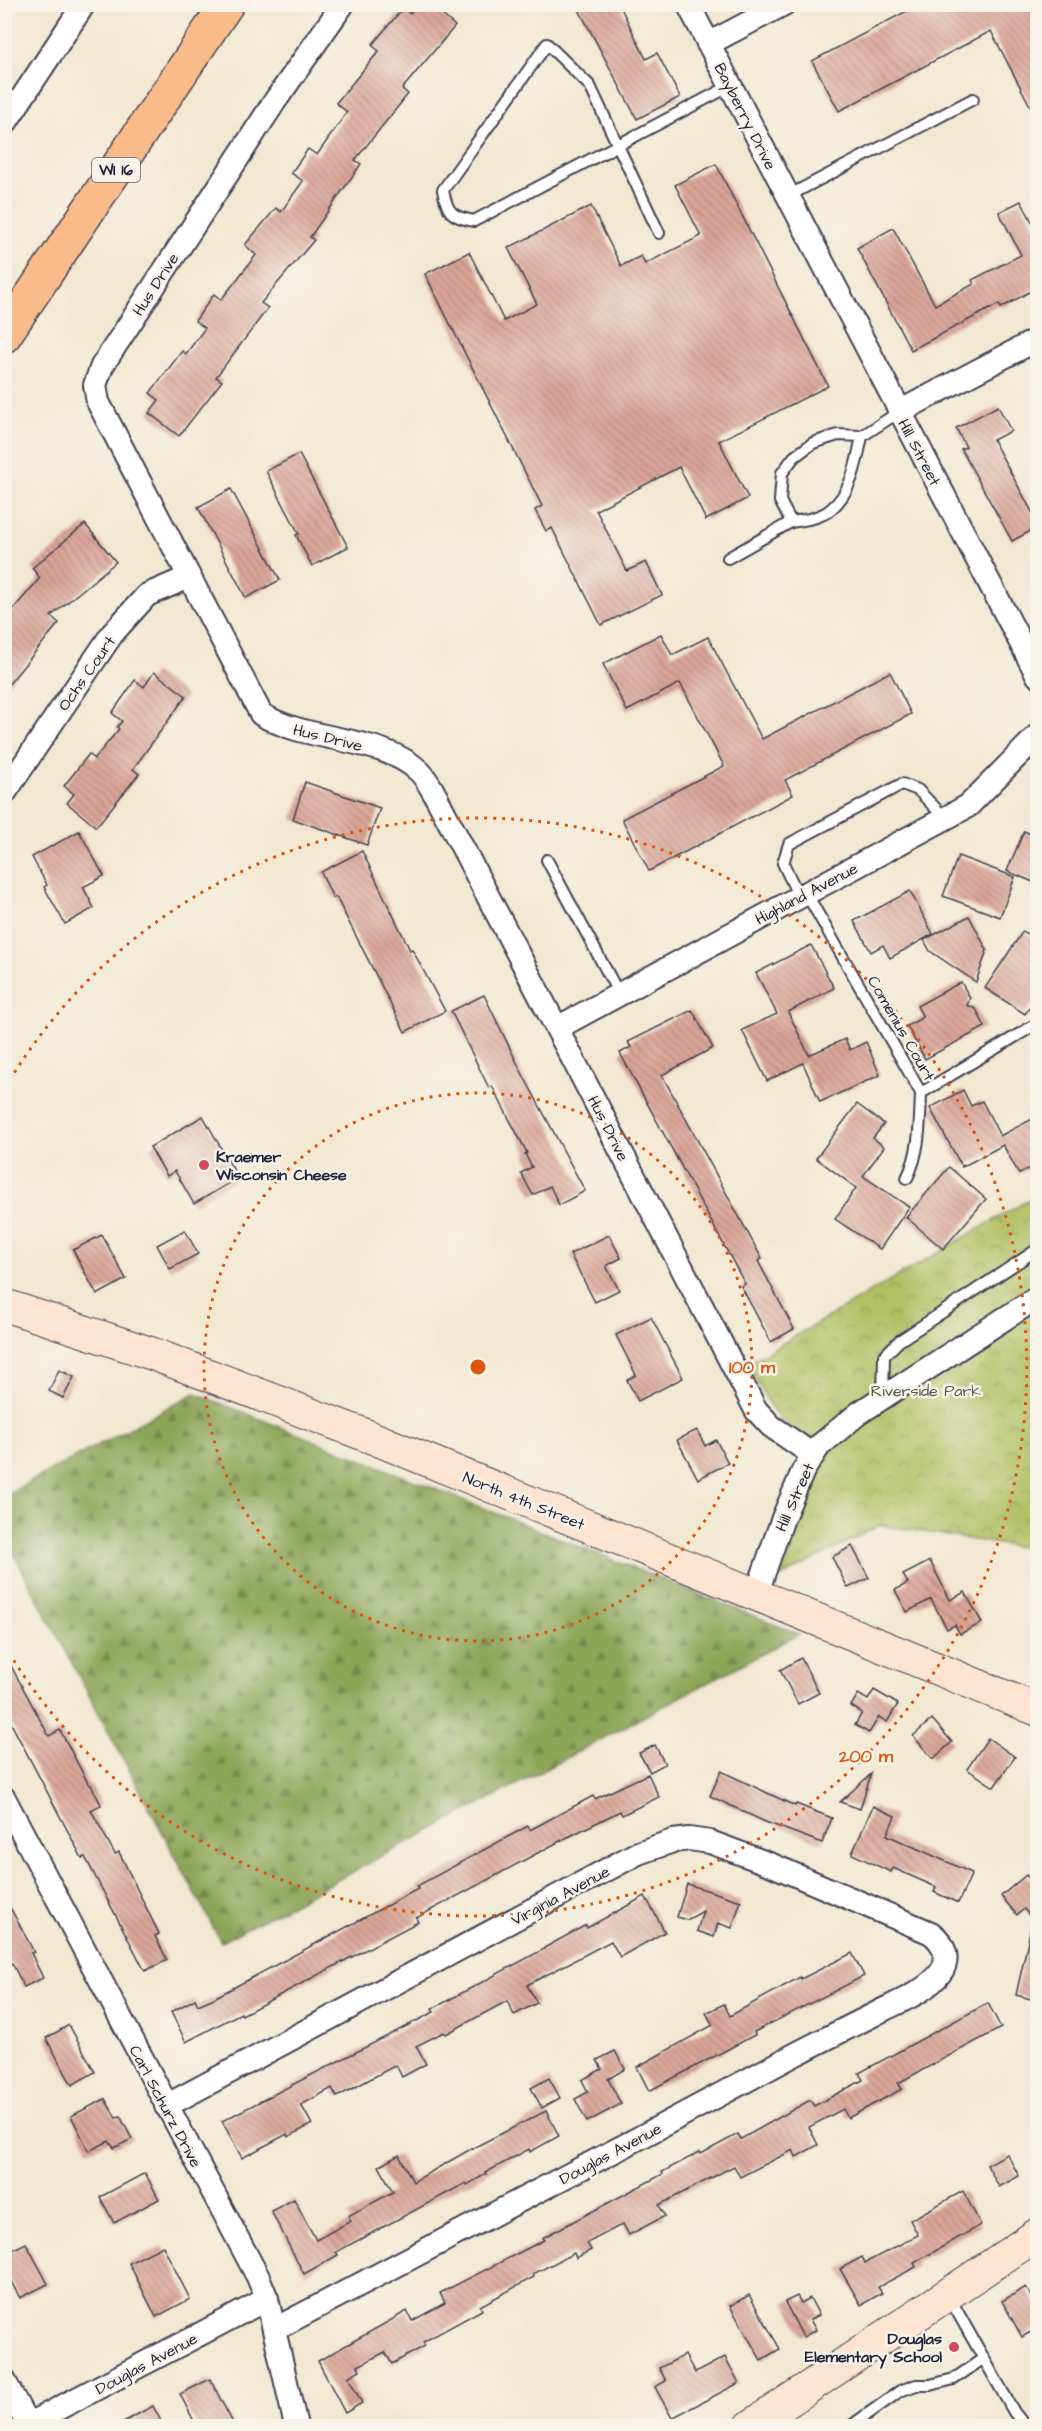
<svg xmlns="http://www.w3.org/2000/svg" width="1042" height="2431" font-family="'Architects Daughter',sans-serif">
<style>
.forest{fill:url(#forest-firs);stroke:#57644a;stroke-width:1.5}
.park{fill:url(#park-crowns);stroke:#69714f;stroke-width:1.5}
.building{fill:url(#building-back-hatch)}
.lines{fill:none;stroke-linecap:round;stroke-linejoin:round}
.lane-casing{stroke:#414051;stroke-width:14}
.street-casing{stroke:#414051;stroke-width:26}
.secondary-casing{stroke:#414051;stroke-width:34}
.highway-casing{stroke:#414051;stroke-width:36}
.lane{stroke:#fff;stroke-width:10}
.street{stroke:#fff;stroke-width:22}
.secondary{stroke:#fde4d1;stroke-width:32}
.highway{stroke:#fabb8b;stroke-width:33}
.ring{fill:none;stroke:#de560e;stroke-width:3;stroke-dasharray:3 6}
.poi-dot{fill:#d1495b;stroke:#f7f3e8;stroke-width:2}
.labels{text-anchor:middle;stroke-width:5;stroke-linejoin:round;paint-order:stroke}
.shield{fill:#f7f3e8;stroke:#62616f;stroke-width:1.5}
.shield-label{font-size:15px;font-weight:bold;fill:#22223b}
.street-label{font-size:16px;fill:#22223b;stroke:#f7f3e8}
.poi-label{font-size:16px;font-weight:bold;fill:#22223b;stroke:#f7f3e8;text-anchor:start}
.park-label{font-size:16px;fill:#545949;stroke:#f7f3e8}
.centre{fill:#de560e;stroke:#f7f3e8;stroke-width:3}
.ring-label{font-size:18px;text-anchor:middle;font-weight:bold;fill:#de560e;stroke:#f7f3e8;stroke-width:5;stroke-linejoin:round;paint-order:stroke}
</style>
<defs>
<pattern id="forest-firs" width="22" height="20" patternUnits="userSpaceOnUse" patternTransform="scale(1.5)"><rect width="22" height="20" fill="#8ca659"/><path d="M5 1l3.5 6h-7zM16 11l3.5 6h-7z" fill="#72874b"/></pattern>
<pattern id="park-crowns" width="20" height="18" patternUnits="userSpaceOnUse" patternTransform="scale(1.5)"><rect width="20" height="18" fill="#b0c063"/><path d="M2 6a3 3 0 1 1 6 0M12 15a3 3 0 1 1 6 0" fill="none" stroke="#8f9c53"/></pattern>
<pattern id="building-back-hatch" width="6" height="6" patternUnits="userSpaceOnUse" patternTransform="scale(1.5)"><rect width="6" height="6" fill="#dba698"/><path d="M-1 5l2 2M0 0l6 6M5-1l2 2" fill="none" stroke="#b1877d"/></pattern>
</defs>
<rect width="100%" height="100%" fill="#f7f3e8"/>
<filter id="ink" filterUnits="userSpaceOnUse"><feTurbulence type="fractalNoise" baseFrequency=".0167" numOctaves="2"/><feDisplacementMap in="SourceGraphic" scale="12" xChannelSelector="R" yChannelSelector="G"/><feConvolveMatrix kernelMatrix="1 2 1 2 8 2 1 2 1" color-interpolation-filters="sRGB"/></filter>
<filter id="wash" filterUnits="userSpaceOnUse"><feTurbulence type="fractalNoise" baseFrequency=".008" numOctaves="4" result="noise"/><feDisplacementMap in="SourceGraphic" scale="24" xChannelSelector="R" yChannelSelector="G"/><feGaussianBlur stdDeviation="1.35" result="paint"/><feColorMatrix in="noise" values="0 0 0 0 0 0 0 0 0 0 0 0 0 0 0 0 0 1.4 0 .05"/><feComposite in="paint" operator="in"/></filter>
<g filter="url(#wash)">
<rect width="100%" height="100%" fill="#f2e7d0"/>
<polygon class="forest" points="195,1393 799,1634 221,1942 4,1536 5,1495"/>
<polygon class="park" points="1037,1195 1037,1550 880,1525 781,1577 824,1463 832,1452 784,1423 773,1411 747,1364"/>
<g id="blocks">
<g class="building">
<polygon points="418,4 430,4 455,26 402,89 408,94 355,160 361,164 310,237 314,240 261,303 268,308 216,377 222,381 179,436 149,413 159,400 150,393 182,351 186,354 205,328 195,321 214,294 221,300 256,255 245,245 276,208 281,212 303,181 291,173 308,149 317,155 347,112 336,103 379,51 372,45 403,8 410,14"/>
<polygon points="576,4 619,4 646,59 657,53 680,97 637,119"/>
<polygon points="920,4 1038,4 1038,121 991,31 839,111 812,61"/>
<polygon points="716,164 828,386 719,441 748,498 706,520 679,467 596,510 627,571 646,562 662,595 601,625 552,528 546,531 535,510 542,506 425,274 469,252 504,321 537,304 508,248 591,206 621,266 641,256 645,264 701,236 675,185"/>
<polygon points="1021,201 1038,233 1038,287 1001,308 999,304 911,350 857,248 893,228 935,305 974,284 972,280 1021,255 999,212"/>
<polygon points="998,406 1011,431 993,440 1038,523 1038,527 1012,541 961,449 966,447 956,428"/>
<polygon points="299,454 348,547 312,566 296,535 299,534 266,471"/>
<polygon points="231,489 280,580 246,598 198,507"/>
<polygon points="85,524 116,562 51,616 59,623 4,690 4,620 40,578 32,568"/>
<polygon points="661,634 672,655 708,637 762,739 890,672 911,714 785,780 793,795 649,871 622,819 724,766 680,683 627,711 603,664"/>
<polygon points="154,672 186,696 133,769 139,774 96,827 67,803 74,794 64,786 89,754 94,759 119,729 117,727 122,721 112,713 135,680 144,687"/>
<polygon points="305,782 380,808 367,845 293,819"/>
<polygon points="79,831 104,876 83,887 94,908 65,924 44,887 47,885 32,857"/>
<polygon points="1024,831 1038,837 1038,884 1007,871"/>
<polygon points="362,851 410,950 412,949 445,1011 405,1032 336,897 333,898 321,872"/>
<polygon points="958,856 1015,877 1000,917 943,896"/>
<polygon points="910,891 933,934 890,958 883,945 871,952 854,921"/>
<polygon points="969,916 987,950 976,982 930,951 924,940"/>
<polygon points="1023,931 1038,941 1038,996 1025,1014 985,988"/>
<polygon points="811,945 834,988 788,1012 809,1055 845,1039 850,1050 866,1042 880,1075 820,1102 803,1063 767,1081 742,1030 777,1014 756,973"/>
<polygon points="961,982 970,998 967,1005 976,1009 985,1027 925,1059 907,1026 923,1017 917,1006"/>
<polygon points="484,995 521,1071 585,1191 559,1205 550,1186 533,1195 521,1173 532,1167 525,1154 527,1153 492,1086 489,1088 451,1011"/>
<polygon points="692,1010 713,1048 662,1075 762,1259 758,1261 794,1329 771,1342 741,1286 745,1284 620,1053 631,1047 628,1042"/>
<polygon points="963,1090 971,1106 982,1101 1000,1136 1038,1116 1038,1164 1019,1174 1003,1145 962,1167 930,1108"/>
<polygon points="857,1104 884,1124 873,1138 884,1147 863,1176 909,1207 880,1249 835,1219 856,1188 816,1158"/>
<polygon points="203,1116 238,1178 194,1204 175,1171 167,1176 150,1147"/>
<polygon points="949,1167 986,1199 943,1249 906,1217"/>
<polygon points="185,1230 198,1254 170,1269 157,1245"/>
<polygon points="102,1235 126,1279 97,1295 73,1250"/>
<polygon points="609,1235 621,1258 606,1266 619,1290 595,1302 570,1254"/>
<polygon points="651,1317 683,1378 638,1401 627,1380 636,1375 616,1335"/>
<polygon points="59,1370 74,1377 63,1398 49,1391"/>
<polygon points="697,1430 705,1446 716,1440 728,1463 698,1479 677,1440"/>
<polygon points="852,1546 869,1578 848,1588 832,1557"/>
<polygon points="930,1561 950,1600 965,1592 982,1623 960,1634 955,1625 947,1629 931,1599 907,1612 895,1590 908,1583 903,1575"/>
<polygon points="4,1653 49,1736 60,1730 89,1785 91,1785 101,1805 91,1810 115,1854 119,1852 159,1934 155,1936 167,1960 145,1971 85,1857 82,1858 4,1710"/>
<polygon points="801,1658 819,1693 798,1704 780,1670"/>
<polygon points="874,1690 898,1704 887,1722 879,1717 869,1733 855,1725 862,1713 851,1706 858,1694 868,1700"/>
<polygon points="932,1719 952,1742 933,1759 913,1736"/>
<polygon points="988,1738 1015,1757 994,1787 967,1769"/>
<polygon points="655,1745 665,1764 650,1772 639,1753"/>
<polygon points="721,1771 795,1806 796,1804 832,1818 822,1843 763,1821 710,1796"/>
<polygon points="648,1774 659,1797 622,1815 620,1811 562,1840 416,1918 418,1922 242,2015 241,2013 186,2042 171,2012 195,1999 198,2005 214,1998 418,1889 417,1886 528,1826 530,1830 593,1796 595,1799"/>
<polygon points="871,1774 860,1809 840,1802"/>
<polygon points="873,1806 895,1816 887,1835 972,1873 958,1903 934,1892 936,1887 893,1868 891,1872 852,1854"/>
<polygon points="1026,1875 1038,1888 1038,1925 1024,1909 1017,1915 1001,1896"/>
<polygon points="687,1884 741,1901 732,1928 718,1923 714,1937 697,1931 703,1911 687,1920 677,1917"/>
<polygon points="4,1896 34,1952 31,1953 43,1978 24,1987 12,1963 9,1965 4,1956"/>
<polygon points="645,1896 665,1932 620,1957 611,1941 527,1985 537,2003 514,2015 507,2001 446,2034 444,2032 416,2046 426,2064 402,2077 396,2065 337,2097 332,2088 301,2105 312,2124 288,2137 287,2134 242,2158 222,2121 434,2012 432,2009 544,1949 544,1948 586,1925 587,1928"/>
<polygon points="1031,1928 1038,1928 1038,2001 1016,1995"/>
<polygon points="852,1953 864,1976 754,2032 755,2035 649,2091 637,2067 713,2025 706,2013 724,2004 730,2016 800,1977 801,1979"/>
<polygon points="988,2003 1001,2028 898,2083 902,2089 848,2118 843,2109 809,2127 818,2145 796,2157 793,2150 740,2177 734,2166 659,2205 665,2216 629,2235 623,2224 587,2243 591,2250 576,2258 574,2253 533,2274 534,2277 480,2306 482,2310 423,2342 425,2346 392,2364 385,2352 358,2366 360,2370 348,2377 362,2403 345,2413 318,2361 407,2311 412,2321 445,2303 440,2293 544,2240 542,2238 663,2174 662,2172 700,2152 701,2154 738,2134 741,2139 810,2100 814,2106 863,2080 859,2073"/>
<polygon points="69,2025 95,2072 72,2085 46,2038"/>
<polygon points="615,2051 625,2069 608,2079 621,2104 587,2122 575,2099 588,2092 582,2080 602,2069 597,2060"/>
<polygon points="549,2078 560,2098 542,2108 531,2088"/>
<polygon points="105,2099 116,2118 120,2116 132,2139 114,2148 109,2141 89,2151 71,2116"/>
<polygon points="546,2111 559,2136 530,2152 529,2149 485,2173 486,2174 467,2185 466,2183 336,2252 338,2255 304,2274 271,2211 294,2199 316,2240 351,2221 348,2216 393,2192 379,2166 399,2155 413,2182 471,2149"/>
<polygon points="1007,2154 1019,2176 999,2187 987,2165"/>
<polygon points="145,2173 159,2199 114,2223 100,2197"/>
<polygon points="963,2191 981,2225 914,2263 916,2267 878,2287 882,2293 861,2305 840,2269 862,2257 865,2263 918,2235 910,2220"/>
<polygon points="26,2243 48,2284 20,2298 4,2269 4,2254"/>
<polygon points="163,2246 190,2299 156,2317 129,2263"/>
<polygon points="1026,2287 1038,2307 1038,2328 1022,2337 1002,2301"/>
<polygon points="749,2295 780,2349 761,2360 730,2306"/>
<polygon points="797,2296 801,2303 810,2298 819,2315 810,2320 816,2330 803,2337 785,2302"/>
<polygon points="685,2355 695,2373 725,2357 739,2383 672,2418 655,2387 666,2381 659,2368"/>
<polygon points="210,2379 235,2427 197,2427 180,2394"/>
<polygon points="153,2406 164,2427 114,2427"/>
</g>
</g>
</g>
<g filter="url(#ink)">
<use href="#blocks" fill-opacity="0" stroke="#414051" stroke-width="1.5"/>
<g class="lines">
<g class="lane-casing">
<g id="lane">
<polyline points="788,196 973,99"/>
<path d="M659 233 590 86 547 44 443 190C447 212 451 217 474 221L730 86"/>
<path d="M862 436C857 461 852 492 831 509 821 518 804 520 791 522L780 501 782 473 794 457 813 443 838 435 862 436 899 412"/>
<polyline points="728,558 791,522"/>
<polyline points="547,860 619,994"/>
<polyline points="806,893 921,1093 1038,1023"/>
<polyline points="799,897 783,863 789,844 902,784 918,790 945,818"/>
<path d="M907 1178C920 1153 920 1121 921 1093"/>
<polyline points="883,1396 884,1356 899,1341 1038,1249"/>
<polyline points="949,2297 1014,2412 1025,2426"/>
<polyline points="851,2426 900,2391 916,2385 930,2385 954,2379 984,2358"/>
</g>
</g>
<g class="street-casing">
<g id="street">
<path d="M343 4 275 101 102 366 95 385 98 402 261 714C307 743 382 735 420 772 425 777 429 784 433 791L756 1410 771 1426 813 1455"/>
<polyline points="688,4 1038,676"/>
<polyline points="708,44 784,4"/>
<polyline points="4,125 84,4"/>
<polyline points="899,412 1038,339"/>
<polyline points="4,794 112,634 147,595 189,577"/>
<polyline points="557,1028 968,806 1038,735"/>
<polyline points="756,1595 783,1518 803,1471 819,1446 859,1413 1038,1297"/>
<polyline points="4,1798 258,2277 267,2299 296,2426"/>
<path d="M166 2106 638 1853 673 1841 689 1839 710 1842 772 1865 931 1933C943 1942 951 1958 941 1972 926 1993 895 2003 873 2015 847 2028 821 2041 796 2054 623 2147 449 2239 275 2329"/>
<polyline points="4,2380 28,2425"/>
<polyline points="25,2426 267,2299"/>
</g>
</g>
<g class="secondary-casing">
<g id="secondary">
<polyline points="4,1305 153,1354 368,1436 1038,1710"/>
<polyline points="751,2426 1038,2234"/>
</g>
</g>
<g class="highway-casing">
<polyline id="highway" points="4,336 227,4"/>
</g>
<use href="#lane" class="lane"/>
<use href="#street" class="street"/>
<use href="#secondary" class="secondary"/>
<use href="#highway" class="highway"/>
</g>
</g>
<g class="ring">
<circle cx="478" cy="1367" r="274"/>
<path d="M5 1088A549 549 0 1 1 5 1646"/>
</g>
<g class="poi-dot">
<circle cx="204" cy="1165" r="6"/>
<circle cx="954" cy="2347" r="6"/>
</g>
<g class="labels">
<rect class="shield" x="92" y="158" width="48" height="24" rx="4.5"/>
<g class="shield-label">
<text x="116" y="175">WI 16</text>
</g>
<g class="street-label">
<text transform="translate(746 116) rotate(63)" y="6">Bayberry Drive</text>
<text transform="translate(155 284) rotate(-57)" y="6">Hus Drive</text>
<text transform="translate(920 452) rotate(62)" y="6">Hill Street</text>
<text transform="translate(86 673) rotate(-55)" y="6">Ochs Court</text>
<text transform="translate(328 737) rotate(14)" y="6">Hus Drive</text>
<text transform="translate(806 893) rotate(-28)" y="6">Highland Avenue</text>
<text transform="translate(902 1028) rotate(60)" y="6">Comenius Court</text>
<text transform="translate(609 1128) rotate(63)" y="6">Hus Drive</text>
<text transform="translate(794 1497) rotate(-66)" y="6">Hill Street</text>
<text transform="translate(524 1500) rotate(22)" y="6">North 4th Street</text>
<text transform="translate(560 1895) rotate(-28)" y="6">Virginia Avenue</text>
<text transform="translate(166 2106) rotate(62)" y="6">Carl Schurz Drive</text>
<text transform="translate(610 2153) rotate(-28)" y="6">Douglas Avenue</text>
<text transform="translate(146 2363) rotate(-28)" y="6">Douglas Avenue</text>
</g>
<g class="poi-label">
<text x="216" y="1162">Kraemer<tspan x="216" dy="18">Wisconsin Cheese</tspan></text>
<text x="942" y="2344" text-anchor="end">Douglas<tspan x="942" dy="18">Elementary School</tspan></text>
</g>
<g class="park-label">
<text x="926" y="1396">Riverside Park</text>
</g>
</g>
<circle cx="478" cy="1367" r="9" class="centre"/>
<g class="ring-label">
<text x="752" y="1373">100 m</text>
<text x="866" y="1762">200 m</text>
</g>
<rect width="1042" height="2431" fill="none" stroke="#f7f3e8" stroke-width="24"/>
</svg>
